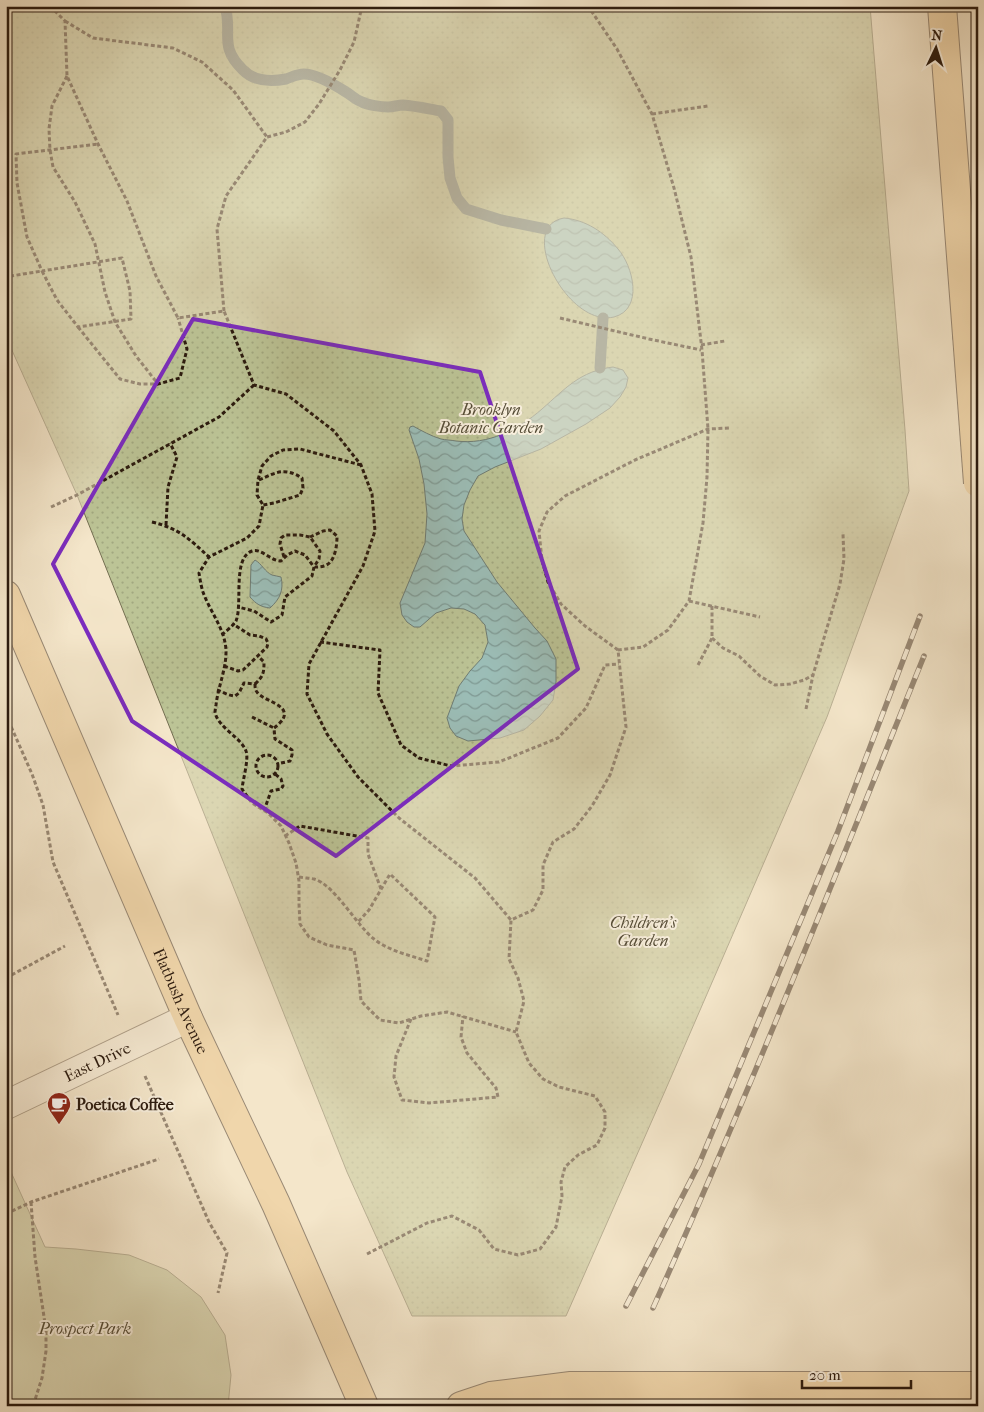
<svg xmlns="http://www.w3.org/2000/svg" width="984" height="1412" font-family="'IM FELL French Canon',serif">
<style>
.grass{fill:url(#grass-dots);stroke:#746f52}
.park{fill:#bcc496;stroke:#746f52}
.water{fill:url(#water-waves);stroke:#6f7d75}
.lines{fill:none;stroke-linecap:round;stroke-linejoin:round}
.stream{stroke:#6f7d75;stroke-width:11}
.minor-casing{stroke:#5d4d3d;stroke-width:30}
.major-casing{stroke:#2b1a0e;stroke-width:30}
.path{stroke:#2b1a0e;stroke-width:3;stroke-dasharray:4 2.5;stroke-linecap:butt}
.minor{stroke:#f8efdd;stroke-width:28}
.major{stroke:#eac385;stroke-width:28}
.rail-casing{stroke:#2b1a0e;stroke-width:5.5}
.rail{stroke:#f8efdd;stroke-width:4;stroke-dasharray:11;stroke-linecap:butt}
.major-bridge-casing{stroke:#2b1a0e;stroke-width:30;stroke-linecap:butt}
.major-bridge{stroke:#eac385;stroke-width:28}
.marked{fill:none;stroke:#7b2cbf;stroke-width:4;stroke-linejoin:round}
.labels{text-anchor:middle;stroke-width:4;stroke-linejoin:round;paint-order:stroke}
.park-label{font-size:16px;font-style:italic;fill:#564d37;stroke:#f8efdd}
.street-label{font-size:16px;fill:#2b1a0e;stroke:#f8efdd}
.poi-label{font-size:16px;font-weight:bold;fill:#2b1a0e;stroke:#f8efdd;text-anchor:start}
</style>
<defs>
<pattern id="grass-dots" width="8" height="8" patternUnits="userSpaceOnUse" patternTransform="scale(1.25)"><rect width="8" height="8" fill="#bcc496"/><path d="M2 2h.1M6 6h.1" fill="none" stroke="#a2a880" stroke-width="1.8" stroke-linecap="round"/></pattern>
<pattern id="water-waves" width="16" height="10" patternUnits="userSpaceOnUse" patternTransform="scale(1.25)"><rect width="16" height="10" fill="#9cbfb9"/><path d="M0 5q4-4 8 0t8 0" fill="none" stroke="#7f9a95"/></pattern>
</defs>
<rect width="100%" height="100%" fill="#f4e6ca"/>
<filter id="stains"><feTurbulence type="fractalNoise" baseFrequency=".004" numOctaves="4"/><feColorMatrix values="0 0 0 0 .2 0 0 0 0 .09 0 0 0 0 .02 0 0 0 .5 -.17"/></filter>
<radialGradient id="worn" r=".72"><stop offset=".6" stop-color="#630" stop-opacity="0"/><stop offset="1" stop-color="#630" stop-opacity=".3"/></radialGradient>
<polygon class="grass" points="6,6 870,6 905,430 909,491 827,717 665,1091 566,1316 412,1316 347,1172 77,495 6,337"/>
<polygon class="park" points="6,1161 45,1247 76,1249 129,1255 167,1270 201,1297 225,1335 231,1375 228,1406 6,1406"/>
<g class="water">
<path d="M564 218C586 220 604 232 618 249 633 266 644 309 614 317 568 328 515 226 564 218Z"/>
<path d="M613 367 623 370 628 378 626 387 620 397 610 408 586 424 541 449 495 467 478 476 470 490 464 505 462 519 464 531 497 582 535 628 547 641 556 659V682L553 700 540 716 524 730 500 738 468 741 456 736 450 728 447 718 459 686 470 671 482 658 488 642 485 625 475 614 464 609 451 608 436 613 420 627H414L407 622 402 615 400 603 425 543 427 514 424 484 419 459 409 430 410 427 413 426C422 431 431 436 441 439 445 440 451 440 456 441 488 445 518 430 542 409 565 389 580 371 613 367Z"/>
<path d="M255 560C262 564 265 572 272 575 275 576 278 576 281 577 284 590 280 599 270 608 261 607 256 604 250 597L251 565Z"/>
</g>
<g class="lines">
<g class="stream">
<path d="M225 6C233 33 218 46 243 70 254 81 271 82 286 79 292 77 297 74 304 74 316 74 335 85 346 92 351 95 356 100 362 102 368 105 381 107 388 107 393 107 398 105 403 105 416 106 429 109 441 111L448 120V157L450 178 457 198 466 209 501 220 546 229"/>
<polyline points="600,368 603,318"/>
</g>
<g class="minor-casing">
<g id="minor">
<path id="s1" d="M6 1105 188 1018"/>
</g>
</g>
<g class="major-casing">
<g id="major">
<polyline points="942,6 967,335"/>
<path id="s2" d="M6 595 188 1018 276 1204 364 1406"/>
<polyline points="461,1406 491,1396 571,1386 978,1386"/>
</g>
</g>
<g class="path">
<polyline points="50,6 65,21 67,76 98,144 127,201 156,276 178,318 224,311 254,385 286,394 334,431 361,465 372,494 375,531 363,566 309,664 307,694 327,734 358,777 399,818 475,878 511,920 533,910 543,890 543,865 553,842 574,829 592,806 610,775 626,727 618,650 643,647 668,630 689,601 703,523 707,477 708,429 702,350 691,257 674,188 652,114 617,49 588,6"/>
<polyline points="65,21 93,38 173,48 202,62 233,90 267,137"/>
<polyline points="67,76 52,106 49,129 50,150 53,167 75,202 95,244 105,292 115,322 136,356 158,384 180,378 187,349 178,318"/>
<polyline points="652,114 708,106"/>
<polyline points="6,263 11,276 42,271 57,300 78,327 131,319 130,291 122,258 42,271 27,237 17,183 16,154 98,144"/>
<polyline points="224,311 217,229 226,196 267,137 286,132 305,122 319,104 340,70 354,42 362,6"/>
<polyline points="560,318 649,339 701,350"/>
<polyline points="78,327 120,379 140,384 158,384"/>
<polyline points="701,345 725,341"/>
<path d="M361 465 300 449 283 450 271 456 262 466 258 480 257 495 263 505 259 526 247 538 209 557 199 573C200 579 201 586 203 592 210 612 226 630 226 652 226 670 218 687 216 705 216 705 215 711 215 712 218 728 240 736 246 751 249 759 243 779 242 789L252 803 268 813 281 826 289 843 296 863 299 881V904L300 924 309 937 327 945 354 950 359 980 361 1001 380 1020 399 1023 421 1016 447 1012 516 1032"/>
<path d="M259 480C277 472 284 467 302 478L303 488 300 495 274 503 263 505"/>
<polyline points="51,507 77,495 219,417 254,385"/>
<path d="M152 522C180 529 188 538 209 557"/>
<polyline points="166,525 168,487 177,457 170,443"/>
<path d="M310 537 323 531 330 530 337 536C337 546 335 563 324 566 321 567 318 567 315 567"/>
<polyline points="284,557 280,544 281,538 285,535 300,535 310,537 320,551 319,559 314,567"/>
<polyline points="689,601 760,617"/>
<path d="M222 635C226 631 233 626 236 621 243 604 232 558 252 551 262 548 270 561 281 561L287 555 295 551 305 555 314 567 312 576 285 597 282 615 271 622 254 611 238 607"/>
<polyline points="712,638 723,648 739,656 760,676 775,685 790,684 804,680 813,675 840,584 844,559 843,534"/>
<polyline points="320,642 380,650 378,693 401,745 419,758 451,766 499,762 558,738 586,708 605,665 619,664"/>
<polyline points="618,650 585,626 561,604 548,582 542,560 539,531 547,512 565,496 635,460 708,429 730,428"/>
<polyline points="698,665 712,638 712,606"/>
<polyline points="224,666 238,671 243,670 267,647 268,643 266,639 259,636 250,635 233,624"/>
<path d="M255 684C255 687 255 690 257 692 262 701 291 704 283 719 281 722 277 726 274 728L275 739 292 750V755L290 761 277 764"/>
<path d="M255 684C263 676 264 674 264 662L258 656"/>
<path d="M217 690C223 692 229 696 235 696L239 693 244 683 255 684"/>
<polyline points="806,709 813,675"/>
<polyline points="6,715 32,774 43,805 53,862 118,1015"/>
<polyline points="252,717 274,728"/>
<circle cx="267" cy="766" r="11"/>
<polyline points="264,811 271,791 281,789 283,786 281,779 274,773"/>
<polyline points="285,836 300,826 368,838 368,854 381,889"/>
<path d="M299 877C304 878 309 878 314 879 335 885 356 925 374 939 389 951 409 955 427 961L435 917 390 874 369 910 358 922"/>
<polyline points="6,978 65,946"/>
<polyline points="411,1019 396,1056 394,1077 402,1100 429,1103 498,1097 496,1088 467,1053 461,1037 463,1016"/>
<polyline points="145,1076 209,1222 227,1253 218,1293"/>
<polyline points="31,1202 35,1257 46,1330 46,1351 42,1378 33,1406"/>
<polyline points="6,1214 31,1202 159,1159"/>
<polyline points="367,1254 427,1223 452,1216 479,1230 494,1249 518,1255 540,1249 556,1227 562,1196 561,1182 565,1167 578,1155 597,1145 605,1128 605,1112 595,1096 559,1087 543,1079 529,1063 516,1032 524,1001 518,978 509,959 511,920"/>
</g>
<use href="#minor" class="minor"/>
<use href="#major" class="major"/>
<g class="rail-casing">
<g id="rail">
<polyline points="626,1306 699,1164 838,831 920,616"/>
<path d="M653 1308C749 1093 836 874 924 656"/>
</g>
</g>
<use href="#rail" class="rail"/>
<g class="major-bridge-casing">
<polyline id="major-bridge" points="967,335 978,483"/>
</g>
<use href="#major-bridge" class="major-bridge"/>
</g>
<path d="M0 0H984V1412H0ZM193 319 480 372 578 669 336 856 132 721 53 564Z" fill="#f4e6ca" fill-opacity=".55" fill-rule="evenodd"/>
<path class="marked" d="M193 319 480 372 578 669 336 856 132 721 53 564Z"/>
<defs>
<g id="cafe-pin" transform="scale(1.25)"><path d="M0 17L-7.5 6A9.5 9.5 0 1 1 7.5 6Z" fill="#8f2418" stroke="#f8efdd"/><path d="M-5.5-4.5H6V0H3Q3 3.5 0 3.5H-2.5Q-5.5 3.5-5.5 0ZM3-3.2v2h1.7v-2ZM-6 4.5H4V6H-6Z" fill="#fff"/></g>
</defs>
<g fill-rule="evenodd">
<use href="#cafe-pin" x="59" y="1104"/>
</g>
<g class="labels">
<g class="park-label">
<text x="491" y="415">Brooklyn<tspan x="491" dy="18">Botanic Garden</tspan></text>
<text x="643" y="928">Children's<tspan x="643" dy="18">Garden</tspan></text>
<text x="85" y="1334">Prospect Park</text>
</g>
<g class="street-label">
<text dy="6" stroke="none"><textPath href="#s2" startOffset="442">Flatbush Avenue</textPath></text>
<text dy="6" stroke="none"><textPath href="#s1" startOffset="101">East Drive</textPath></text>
</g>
<g class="poi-label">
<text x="76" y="1110">Poetica Coffee</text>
</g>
</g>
<rect width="984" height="1412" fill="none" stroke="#f4e6ca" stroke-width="25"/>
<rect x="8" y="8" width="969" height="1397" fill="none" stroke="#2b1a0e" stroke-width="2.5"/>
<rect x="12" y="12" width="959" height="1387" fill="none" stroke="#2b1a0e"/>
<g transform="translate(936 48) rotate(4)" stroke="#f8efdd" stroke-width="4" paint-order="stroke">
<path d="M0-4L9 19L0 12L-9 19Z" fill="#2b1a0e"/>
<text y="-8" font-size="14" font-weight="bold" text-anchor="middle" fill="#2b1a0e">N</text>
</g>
<path d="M802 1380v8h109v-8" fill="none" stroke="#2b1a0e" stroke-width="2.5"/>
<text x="809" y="1380" font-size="15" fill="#2b1a0e" stroke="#f8efdd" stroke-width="4" paint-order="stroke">20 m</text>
<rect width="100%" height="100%" filter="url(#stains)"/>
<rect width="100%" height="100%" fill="url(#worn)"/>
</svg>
